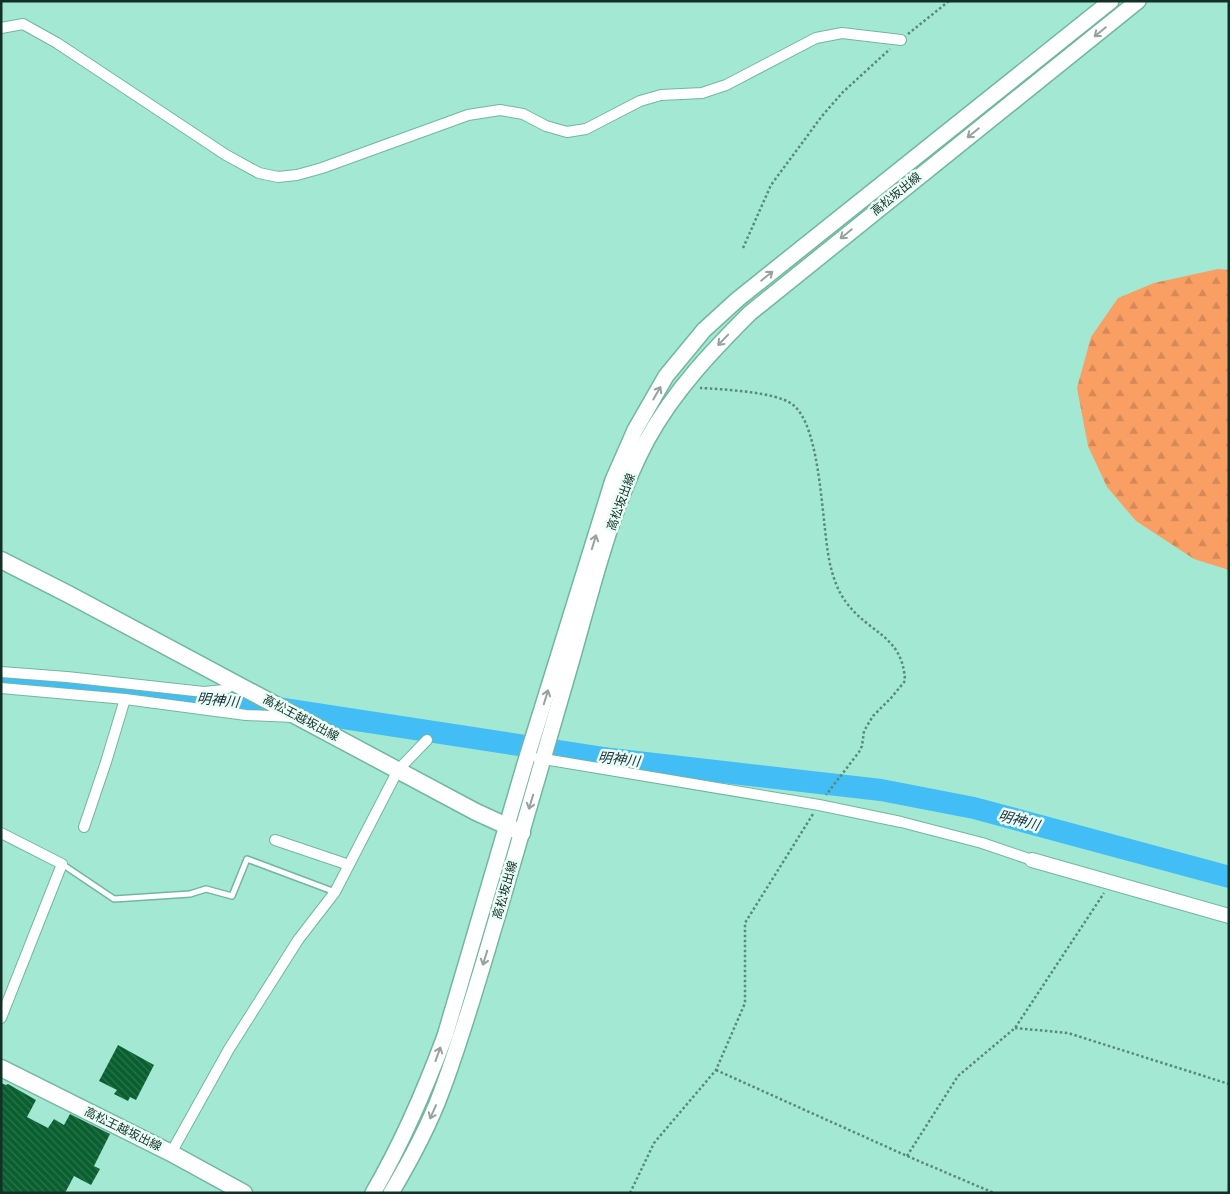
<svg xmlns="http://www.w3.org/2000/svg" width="1230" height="1194" font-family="Helvetica,'Noto Sans JP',sans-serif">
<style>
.forest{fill:url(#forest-firs)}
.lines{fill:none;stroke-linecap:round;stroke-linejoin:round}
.river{stroke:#43bdf5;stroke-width:22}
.building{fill:url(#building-back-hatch)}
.service-casing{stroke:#72b6a1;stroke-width:8}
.minor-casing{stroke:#72b6a1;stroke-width:12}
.tertiary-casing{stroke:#72b6a1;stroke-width:16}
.secondary-casing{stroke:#72b6a1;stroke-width:18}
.primary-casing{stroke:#72b6a1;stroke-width:19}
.path{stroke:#588979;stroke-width:2.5;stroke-dasharray:2.5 2.5;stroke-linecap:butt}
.service{stroke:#fff;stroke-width:5}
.minor{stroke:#fff;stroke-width:10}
.tertiary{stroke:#fff;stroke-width:14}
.secondary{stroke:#fff;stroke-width:15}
.primary{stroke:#fff;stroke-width:16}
.oneway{stroke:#95a29e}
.labels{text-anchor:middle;stroke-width:5;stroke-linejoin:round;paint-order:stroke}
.street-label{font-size:12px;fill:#133027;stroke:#eafef7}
.water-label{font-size:14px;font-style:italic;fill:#1b2f3a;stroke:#eafef7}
</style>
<defs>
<pattern id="forest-firs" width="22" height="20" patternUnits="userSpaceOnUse" patternTransform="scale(1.25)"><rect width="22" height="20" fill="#fa9f64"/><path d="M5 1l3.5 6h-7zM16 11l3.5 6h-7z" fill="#d58957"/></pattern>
<pattern id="building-back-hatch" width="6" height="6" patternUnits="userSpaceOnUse" patternTransform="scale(1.25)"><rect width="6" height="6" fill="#0a5f30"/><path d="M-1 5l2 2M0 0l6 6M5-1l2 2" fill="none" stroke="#2d734c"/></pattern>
</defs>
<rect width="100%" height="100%" fill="#a3e8d2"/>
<polygon class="forest" points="1218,269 1229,270 1229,570 1194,559 1136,521 1107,487 1088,446 1077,388 1091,337 1118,298 1154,283"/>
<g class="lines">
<polyline class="river" points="1,680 8,679 55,686 238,702 611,759 881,790 974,808 1229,877"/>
</g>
<g class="building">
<polygon points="118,1045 154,1065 136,1100 130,1097 128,1101 114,1094 117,1090 99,1081"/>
<polygon points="1,1083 6,1085 8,1084 36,1100 27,1117 48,1128 54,1119 64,1125 70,1114 110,1134 94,1166 100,1169 91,1185 74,1176 65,1193 1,1193"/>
</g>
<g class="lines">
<g class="service-casing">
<polyline id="service" points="62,864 114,899 190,894 206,889 232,896 247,859 335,892"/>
</g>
<g class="minor-casing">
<g id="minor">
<polyline points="1,28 23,24 57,43 226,155 259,173 278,177 297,175 322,168 468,115 500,110 523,114 546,126 567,132 586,129 640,101 661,95 702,93 726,85 816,38 842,33 901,40"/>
<polyline points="1,672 67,677 204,692 224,690 235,683"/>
<polyline points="1,688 125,699 246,715 293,717"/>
<polyline points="538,758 819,805 901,822 982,843 1032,860"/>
<polyline points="84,827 106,762 125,699"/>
<polyline points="1,833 62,864 1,1018"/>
<polyline points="275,840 349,865"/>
<polyline points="171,1153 229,1049 298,940 335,892 398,770 427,740"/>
</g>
</g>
<g class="tertiary-casing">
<polyline id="tertiary" points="1032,860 1229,916"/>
</g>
<g class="secondary-casing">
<g id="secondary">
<path d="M373 1193C402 1143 425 1090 445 1036L527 757 613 480 635 430 666 376 704 330 738 299 1111 1"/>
<path d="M391 1193C410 1161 428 1128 441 1093 463 1035 480 974 498 914 523 829 548 744 572 659 593 585 611 508 647 440 674 391 711 352 750 313L1138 1"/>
</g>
</g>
<g class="primary-casing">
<g id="primary">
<polyline points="1,560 68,594 476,812 522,833"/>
<polyline points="1,1068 171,1153 244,1193"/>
</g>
</g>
<g class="path">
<polyline points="908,34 949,1"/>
<polyline points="743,248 771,185 822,116 843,92 890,49"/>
<path d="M700 388C721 389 776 392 792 404 823 427 821 531 831 568 834 580 839 593 846 602 869 634 903 635 905 681L891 698 873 716 864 731 862 746 859 752 826 795"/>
<polyline points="1015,1028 1068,1033 1229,1084"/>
<polyline points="716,1070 907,1156 994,1193"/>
<polyline points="907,1156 958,1076 1015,1028 1104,893"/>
<polyline points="630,1193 654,1143 716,1070 745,1003 745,923 813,814"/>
</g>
<use href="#service" class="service"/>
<use href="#minor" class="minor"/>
<use href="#tertiary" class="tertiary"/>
<use href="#secondary" class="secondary"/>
<use href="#primary" class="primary"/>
</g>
<defs><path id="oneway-shaft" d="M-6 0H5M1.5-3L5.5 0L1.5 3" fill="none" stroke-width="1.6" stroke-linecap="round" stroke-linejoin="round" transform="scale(1.25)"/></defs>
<g class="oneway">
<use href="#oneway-shaft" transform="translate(1100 32) rotate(141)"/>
<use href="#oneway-shaft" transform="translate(973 133) rotate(141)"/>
<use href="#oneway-shaft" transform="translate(846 234) rotate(141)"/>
<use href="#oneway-shaft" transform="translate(767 276) rotate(-39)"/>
<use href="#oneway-shaft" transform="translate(723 340) rotate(134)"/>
<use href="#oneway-shaft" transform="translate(657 393) rotate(-60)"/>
<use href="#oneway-shaft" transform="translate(594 542) rotate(-73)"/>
<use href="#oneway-shaft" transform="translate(546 697) rotate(-73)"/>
<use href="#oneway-shaft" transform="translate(531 802) rotate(107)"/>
<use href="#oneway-shaft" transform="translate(485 958) rotate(107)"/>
<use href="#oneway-shaft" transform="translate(438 1054) rotate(-70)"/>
<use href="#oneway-shaft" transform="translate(433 1112) rotate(114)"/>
</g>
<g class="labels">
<g class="street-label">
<text transform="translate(896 194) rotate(-39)" y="4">高松坂出線</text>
<text transform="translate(621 502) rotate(-70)" y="4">高松坂出線</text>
<text transform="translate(301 718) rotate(28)" y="4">高松王越坂出線</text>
<text transform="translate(505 890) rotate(-74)" y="4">高松坂出線</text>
<text transform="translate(123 1129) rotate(26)" y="4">高松王越坂出線</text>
</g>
<g class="water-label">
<text transform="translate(218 700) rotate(6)" y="5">明神川</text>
<text transform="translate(619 759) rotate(7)" y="5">明神川</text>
<text transform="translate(1019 820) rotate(15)" y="5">明神川</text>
</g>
</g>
<rect width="1230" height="1194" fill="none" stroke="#133027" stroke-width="5"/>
</svg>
